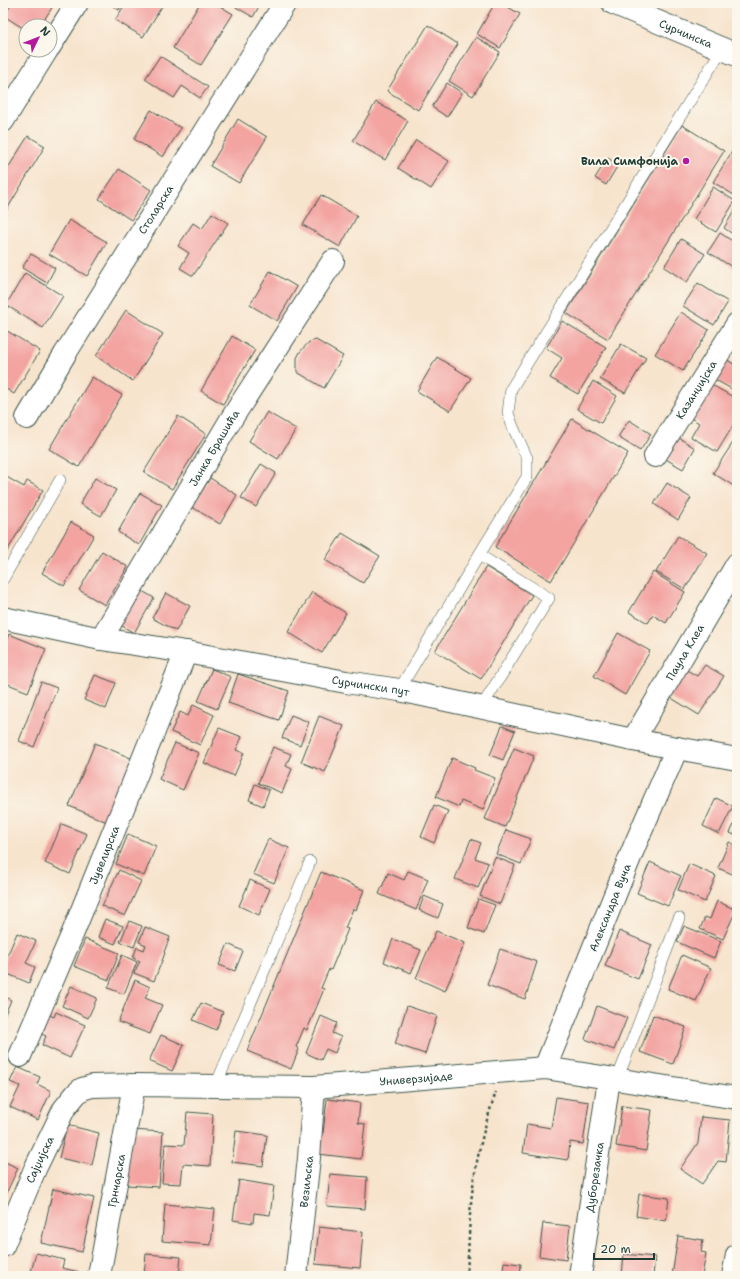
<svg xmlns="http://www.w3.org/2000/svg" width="740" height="1279" font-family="'Shantell Sans',sans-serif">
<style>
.building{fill:#f3a3a0}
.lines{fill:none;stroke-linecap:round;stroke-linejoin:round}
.service-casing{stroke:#3f564b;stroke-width:12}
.minor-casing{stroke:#3f564b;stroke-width:24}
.secondary-casing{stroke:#3f564b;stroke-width:24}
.path{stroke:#3f564b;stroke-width:2.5;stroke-dasharray:3 3;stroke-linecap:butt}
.service{stroke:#fff;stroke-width:11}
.minor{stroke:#fff;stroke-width:22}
.secondary{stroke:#fff;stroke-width:22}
.poi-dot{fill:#b5179e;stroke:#fbf7ec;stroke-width:1.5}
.labels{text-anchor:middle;stroke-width:4;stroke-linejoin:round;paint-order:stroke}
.street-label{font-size:11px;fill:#1f3d34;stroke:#fbf7ec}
.poi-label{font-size:11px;font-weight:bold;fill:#1f3d34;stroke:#fbf7ec;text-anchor:end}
</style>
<rect width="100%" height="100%" fill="#fbf7ec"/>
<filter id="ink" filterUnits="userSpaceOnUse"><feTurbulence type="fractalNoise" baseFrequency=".025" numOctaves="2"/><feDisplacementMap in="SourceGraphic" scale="8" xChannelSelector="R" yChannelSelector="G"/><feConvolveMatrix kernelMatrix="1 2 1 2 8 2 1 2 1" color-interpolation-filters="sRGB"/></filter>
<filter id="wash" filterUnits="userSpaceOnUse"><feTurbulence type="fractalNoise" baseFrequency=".012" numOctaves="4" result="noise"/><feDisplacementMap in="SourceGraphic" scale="16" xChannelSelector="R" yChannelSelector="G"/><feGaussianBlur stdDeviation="0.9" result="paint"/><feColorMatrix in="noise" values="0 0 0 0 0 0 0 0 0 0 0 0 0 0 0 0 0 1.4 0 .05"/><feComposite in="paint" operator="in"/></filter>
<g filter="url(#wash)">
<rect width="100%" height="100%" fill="#f7e4cd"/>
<g id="blocks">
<g class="building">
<polygon points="12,3 55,3 40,26 26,26 26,30 4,16"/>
<polygon points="108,3 123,3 119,10"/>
<polygon points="126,3 164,3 143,37 115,20"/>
<polygon points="200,3 215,3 233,14 201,65 173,48"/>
<polygon points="229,3 261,3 253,17"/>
<polygon points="495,3 501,3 520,14 500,48 477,34"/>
<polygon points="428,25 458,44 418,110 387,91"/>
<polygon points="476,37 500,52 473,96 449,81"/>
<polygon points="160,56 208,87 200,98 182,86 174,98 145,79"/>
<polygon points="447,83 462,93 447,117 432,107"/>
<polygon points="376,102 408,121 385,160 353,141"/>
<polygon points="151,110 181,128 163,157 134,139"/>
<polygon points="238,119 267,137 239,183 210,166"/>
<polygon points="682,125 724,151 608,339 566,313"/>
<polygon points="28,136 45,146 3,216 3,176"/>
<polygon points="416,140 449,161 431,189 398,168"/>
<polygon points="733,150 737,153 737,197 713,182"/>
<polygon points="608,158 618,165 606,185 595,178"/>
<polygon points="119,169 151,190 131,220 99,199"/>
<polygon points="713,187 735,201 716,232 694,219"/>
<polygon points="321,195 357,216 340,247 303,225"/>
<polygon points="737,206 737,237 724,228"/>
<polygon points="212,213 228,223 193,276 180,268 189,253 178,246 193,223 202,229"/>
<polygon points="69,220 107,242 87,276 49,254"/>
<polygon points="720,233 737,244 737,270 708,252"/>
<polygon points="681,239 705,254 687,282 664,267"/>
<polygon points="31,254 55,268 47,283 22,268"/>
<polygon points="270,271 297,287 277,321 250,305"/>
<polygon points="25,273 63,296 43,328 6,305"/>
<polygon points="698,283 728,302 714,325 683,306"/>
<polygon points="126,310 163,334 133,381 96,356"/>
<polygon points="681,312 709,330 683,371 655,354"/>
<polygon points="562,321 606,347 578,394 550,378 562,358 546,348"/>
<polygon points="4,329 40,351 14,394 3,387"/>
<polygon points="232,336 255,350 223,404 201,391"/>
<polygon points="316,340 343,356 324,388 297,372 297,358 300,352 309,342"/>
<polygon points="621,344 646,358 625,393 600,379"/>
<polygon points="437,357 471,378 450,411 417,391"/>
<polygon points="724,358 737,366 737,392 712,378"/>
<polygon points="92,377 122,395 79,467 49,449"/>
<polygon points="593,381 617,396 601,423 577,409"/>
<polygon points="710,384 737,399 737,419 717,452 691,437 699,423 691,418"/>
<polygon points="267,412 296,429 278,459 249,441"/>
<polygon points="178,416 206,434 172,489 144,472"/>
<polygon points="572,419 628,453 551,581 495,547"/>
<polygon points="629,420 651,434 640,451 618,437"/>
<polygon points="676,436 695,448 683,469 664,458"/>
<polygon points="734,441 737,443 737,488 713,473"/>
<polygon points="261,464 276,473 256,507 241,498"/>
<polygon points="3,475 24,487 27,481 43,490 3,558"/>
<polygon points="95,478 116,490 101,516 80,504"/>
<polygon points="210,478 237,495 220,524 192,507"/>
<polygon points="667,483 691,498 678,520 654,504"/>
<polygon points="140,493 162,505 139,545 118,532"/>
<polygon points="71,522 94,535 64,586 42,573"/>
<polygon points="342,533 380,556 363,583 325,560"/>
<polygon points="678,536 707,553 685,589 656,572"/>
<polygon points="102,551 128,567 105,605 79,590"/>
<polygon points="486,567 532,595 481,679 435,651"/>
<polygon points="653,572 685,592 666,623 653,615 648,623 629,612"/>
<polygon points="139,589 154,598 134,633 119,624"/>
<polygon points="312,592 346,613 322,653 288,632"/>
<polygon points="166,593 190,606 176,631 152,618"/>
<polygon points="618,633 650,651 625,695 594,676"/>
<polygon points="9,634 46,649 28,692 3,682 3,649"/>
<polygon points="705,665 724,676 699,715 668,696 685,669 697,676"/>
<polygon points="212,669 231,677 217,709 198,701"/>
<polygon points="238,674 289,691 279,720 228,703"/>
<polygon points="95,675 116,683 106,709 84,700"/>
<polygon points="41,682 57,688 34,747 19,741"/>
<polygon points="193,705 214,715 200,745 171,732 180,712 188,716"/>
<polygon points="291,715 309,722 300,745 282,738"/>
<polygon points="319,716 344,726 325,772 301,762"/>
<polygon points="502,726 515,731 503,760 490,755"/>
<polygon points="219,728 242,737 236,750 244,753 234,776 204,763"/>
<polygon points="95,743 133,759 107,822 69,806"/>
<polygon points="175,743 199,753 183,790 159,779"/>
<polygon points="273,747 291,754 286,766 292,769 282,793 258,783"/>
<polygon points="514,748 534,756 505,827 485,819"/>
<polygon points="452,758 475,768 474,770 495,778 483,810 461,801 459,807 436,797"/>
<polygon points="255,784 269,790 263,806 249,800"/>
<polygon points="716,798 733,806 719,834 703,826"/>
<polygon points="434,805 448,811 434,843 421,837"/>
<polygon points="737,818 737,836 730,833"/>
<polygon points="62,824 87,834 70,874 45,863"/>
<polygon points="506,830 531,839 521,864 496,854"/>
<polygon points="128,834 156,846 144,876 116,864"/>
<polygon points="268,839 289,848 274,883 253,874"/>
<polygon points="471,839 481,843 475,858 488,863 478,888 455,879"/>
<polygon points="729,842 737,846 737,876 718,868"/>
<polygon points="495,857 515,865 500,904 480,896"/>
<polygon points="650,862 681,876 668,906 637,893"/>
<polygon points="689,864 716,876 705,902 678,890"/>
<polygon points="119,870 141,881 125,916 102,906"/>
<polygon points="408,871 428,879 416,910 379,894 388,873 404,880"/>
<polygon points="321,872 364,890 356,910 353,909 345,928 348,929 331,970 329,969 321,988 324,989 307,1030 304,1028 296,1047 299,1049 291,1069 247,1051"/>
<polygon points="250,880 270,889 259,915 239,906"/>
<polygon points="424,896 443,904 438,918 419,910"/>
<polygon points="478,899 495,905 484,934 468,928"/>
<polygon points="717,901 736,910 723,939 700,929 705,917 710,919"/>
<polygon points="105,919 123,926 115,944 98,937"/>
<polygon points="129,921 142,926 134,947 120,942"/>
<polygon points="684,926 721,941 714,958 677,942"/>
<polygon points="145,927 170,937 164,952 165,953 154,981 134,973 140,961 133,958 137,947 144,950 146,945 139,942"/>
<polygon points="436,931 465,943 445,991 416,978"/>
<polygon points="619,931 652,945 638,979 605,966"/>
<polygon points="17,933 36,941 26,963 35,967 29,983 3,972 3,966"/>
<polygon points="85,939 119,953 109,980 74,966"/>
<polygon points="393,939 421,950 411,973 384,962"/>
<polygon points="228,944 243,951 235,971 219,965"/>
<polygon points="500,949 537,962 525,999 487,985"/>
<polygon points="122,955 137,962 124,994 108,988"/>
<polygon points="682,955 711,968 696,1001 668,989"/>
<polygon points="135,980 150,987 145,998 162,1005 150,1034 118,1022"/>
<polygon points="71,986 97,998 88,1018 62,1006"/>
<polygon points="3,996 11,1000 3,1019"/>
<polygon points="201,1003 223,1012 216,1030 193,1020"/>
<polygon points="407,1006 437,1016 425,1054 395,1044"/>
<polygon points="597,1006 627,1018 614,1050 585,1039"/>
<polygon points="43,1012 54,1017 56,1012 85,1025 70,1058 42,1045 46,1036 35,1031"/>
<polygon points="653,1015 686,1027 673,1064 640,1052"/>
<polygon points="321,1016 337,1023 332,1033 341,1037 335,1053 326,1049 321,1060 306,1053"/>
<polygon points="161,1035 184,1045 172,1071 149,1061"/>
<polygon points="17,1067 40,1077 37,1084 51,1091 38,1120 10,1107 20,1086 10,1082"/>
<polygon points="556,1097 589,1102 583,1144 570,1142 568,1160 523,1153 527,1124 551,1128"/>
<polygon points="327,1099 360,1103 358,1123 365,1124 361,1159 318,1154 320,1132 323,1133"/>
<polygon points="622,1106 652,1110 646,1151 616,1146"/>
<polygon points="187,1112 213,1114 210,1166 183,1164 181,1184 162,1183 165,1144 184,1145"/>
<polygon points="701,1117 730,1120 726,1162 718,1161 702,1184 680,1169 698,1143"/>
<polygon points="67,1125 99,1133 92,1165 59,1158"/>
<polygon points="131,1130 163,1132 159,1187 127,1185"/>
<polygon points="236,1131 267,1135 263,1166 232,1162"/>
<polygon points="3,1161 18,1168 5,1196 3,1195"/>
<polygon points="330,1174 367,1177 365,1209 327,1206"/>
<polygon points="239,1180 274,1186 270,1215 254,1213 253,1223 233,1220"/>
<polygon points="53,1189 94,1198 82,1252 41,1243"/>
<polygon points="639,1194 669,1198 666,1221 636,1216"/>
<polygon points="165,1204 215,1209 211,1245 162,1241"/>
<polygon points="543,1223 570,1226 566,1260 539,1256"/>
<polygon points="319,1227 363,1232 360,1268 315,1264"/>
<polygon points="678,1236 703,1240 701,1252 706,1253 702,1276 672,1276"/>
<polygon points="36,1253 64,1260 62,1268 79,1272 78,1276 30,1276"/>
<polygon points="146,1254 181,1257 179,1276 144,1276"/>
<polygon points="624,1254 655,1257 653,1276 622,1276"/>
<polygon points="504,1262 521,1264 520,1276 502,1276"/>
<polygon points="527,1272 552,1275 552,1276 526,1276"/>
</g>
</g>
</g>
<g filter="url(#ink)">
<use href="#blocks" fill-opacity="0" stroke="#3f564b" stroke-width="1"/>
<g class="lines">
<g class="service-casing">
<g id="service">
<polyline points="479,555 527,477 527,458 513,427 508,413 511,389 722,49"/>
<polyline points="3,579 60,480"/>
<polyline points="399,690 479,555 549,598 481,708"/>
<polyline points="617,1080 679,918"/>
<polyline points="216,1085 310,862"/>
</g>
</g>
<g class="minor-casing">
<g id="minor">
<polyline points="50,46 77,3"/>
<polyline points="3,121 47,50"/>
<path id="s1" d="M27 418 65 354 285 3"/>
<path id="s2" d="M655 456 737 324"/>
<path id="s3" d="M3 618 101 639 186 652 346 682 399 690 633 740 737 759"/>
<path id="s4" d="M101 639 230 421 333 261"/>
<path id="s5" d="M633 740 737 564"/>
<path id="s6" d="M20 1056 72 935 186 652"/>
<path id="s7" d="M545 1068 635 845 677 748"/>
<path id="s8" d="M3 1246 35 1169 64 1109 76 1094 82 1089 92 1086 134 1085 314 1087 545 1068 737 1098"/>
<path id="s9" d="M99 1276 134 1085"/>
<path id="s10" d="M296 1276 309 1158 314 1087"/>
<path id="s11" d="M580 1276 609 1079"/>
<polyline points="733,1276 737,1255"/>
</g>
</g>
<g class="secondary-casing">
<g id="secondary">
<path id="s12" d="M613 3 737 55"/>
</g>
</g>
<path class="path" d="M467 1276C468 1256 469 1235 470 1215 473 1173 482 1131 496 1092"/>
<use href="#service" class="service"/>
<use href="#minor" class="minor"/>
<use href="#secondary" class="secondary"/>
</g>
</g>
<circle class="poi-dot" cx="686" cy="161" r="4"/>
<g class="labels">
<g class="street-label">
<text dy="4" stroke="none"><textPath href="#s12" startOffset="79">Сурчинска</textPath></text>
<text dy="4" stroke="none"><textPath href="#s1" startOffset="245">Столарска</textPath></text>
<text dy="4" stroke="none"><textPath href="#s2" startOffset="78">Казанџијска</textPath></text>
<text dy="4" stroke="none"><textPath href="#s4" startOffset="222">Јанка Брашића</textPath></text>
<text dy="4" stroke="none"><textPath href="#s5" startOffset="102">Паула Клеа</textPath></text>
<text dy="4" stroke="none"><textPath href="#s3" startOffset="374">Сурчински пут</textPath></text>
<text dy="4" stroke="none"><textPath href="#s6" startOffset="218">Јувелирска</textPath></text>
<text dy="4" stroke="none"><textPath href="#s7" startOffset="173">Александра Вуча</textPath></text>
<text dy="4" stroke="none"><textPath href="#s8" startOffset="512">Универзијаде</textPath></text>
<text dy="4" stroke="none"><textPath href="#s8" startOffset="94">Сајџијска</textPath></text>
<text dy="4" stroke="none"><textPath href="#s11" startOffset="100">Дуборезачка</textPath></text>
<text dy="4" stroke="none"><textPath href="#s9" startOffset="97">Грнчарска</textPath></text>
<text dy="4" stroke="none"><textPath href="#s10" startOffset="95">Везиљска</textPath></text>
</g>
<g class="poi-label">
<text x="678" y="165">Вила Симфонија</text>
</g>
</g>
<rect width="740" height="1279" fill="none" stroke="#fbf7ec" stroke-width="16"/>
<g transform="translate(38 38) rotate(47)"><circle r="19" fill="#fbf7ec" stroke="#a3ada2"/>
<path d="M0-3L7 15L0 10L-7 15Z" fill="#b5179e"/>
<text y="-6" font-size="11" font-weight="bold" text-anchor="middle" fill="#1f3d34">N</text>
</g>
<path d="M594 1253v6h60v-6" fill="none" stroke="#1f3d34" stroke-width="2"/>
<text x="600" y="1253" font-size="12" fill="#1f3d34" stroke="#fbf7ec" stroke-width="3" paint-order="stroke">20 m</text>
</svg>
